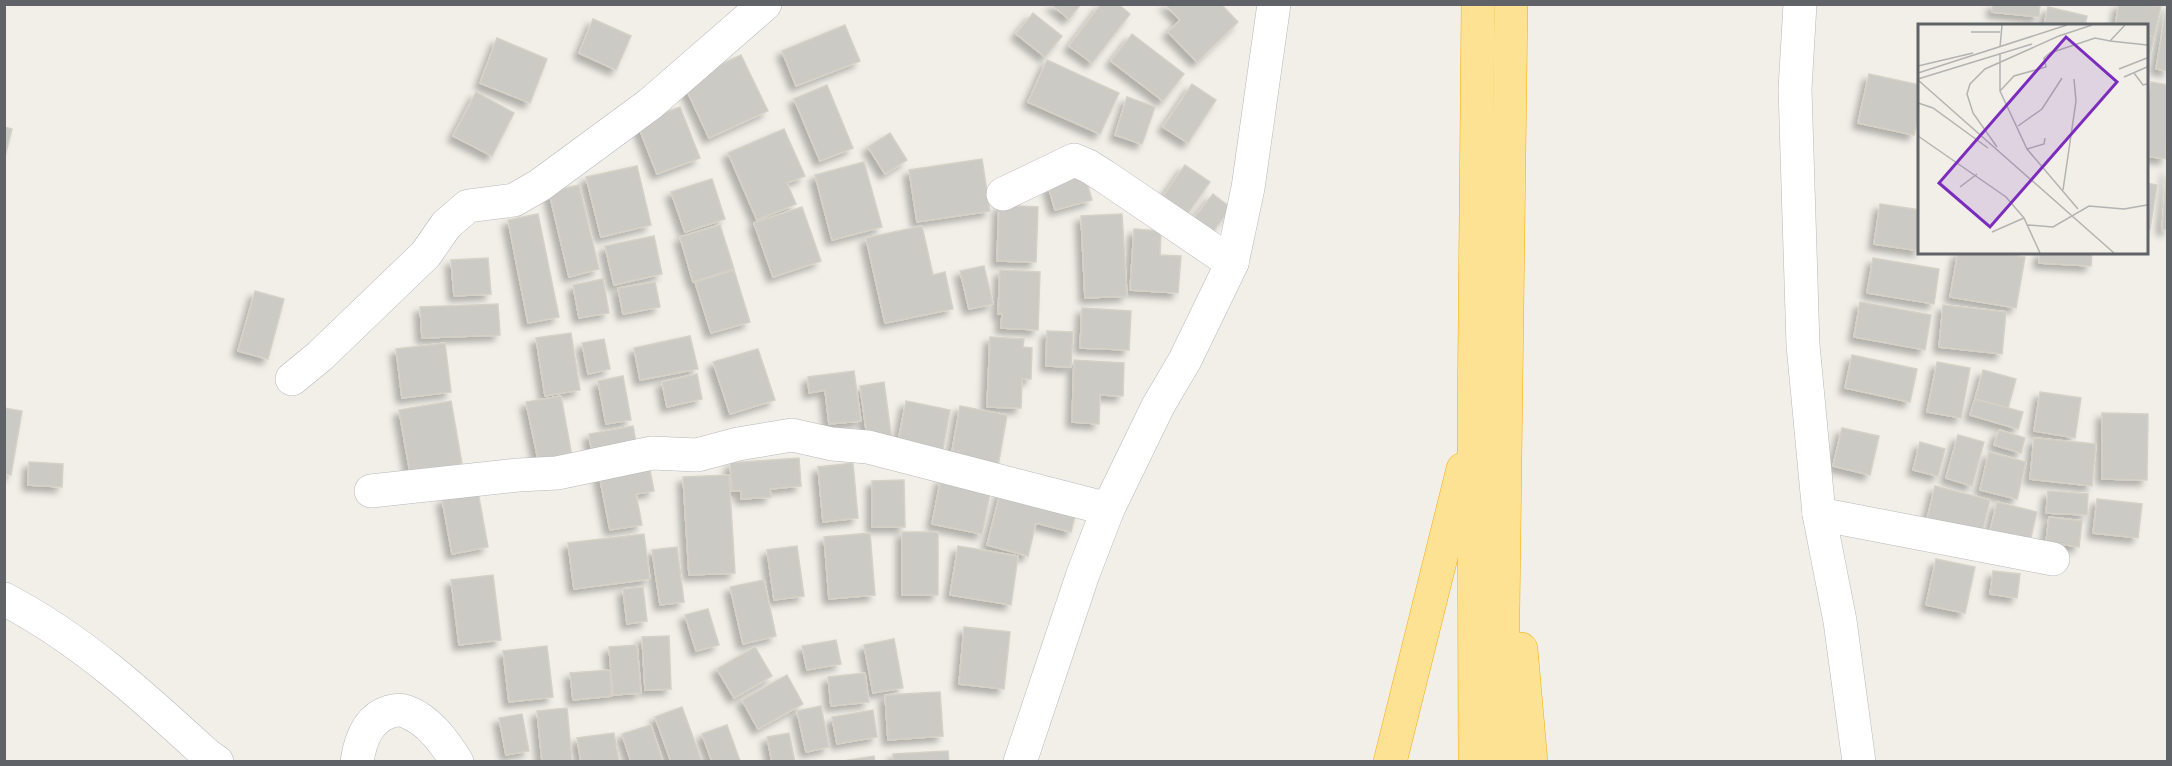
<svg xmlns="http://www.w3.org/2000/svg" width="2172" height="766" font-family="'PT Sans',sans-serif">
<style>
.building{fill:#cccac5;stroke:#d6d1c6;stroke-width:1.5;filter:url(#shadow)}
.lines{fill:none;stroke-linecap:round;stroke-linejoin:round}
.minor-casing{stroke:#b5b8bc;stroke-width:34}
.highway-casing{stroke:#f9ab00;stroke-width:34}
.minor{stroke:#fff;stroke-width:33}
.highway{stroke:#fde293;stroke-width:33}
.inset-road{fill:none;stroke:#b3b3b1;stroke-width:1.5}
.view{fill:#7b2cbf;fill-opacity:0.15;stroke:#7b2cbf;stroke-width:3}
.inset-edge{fill:none;stroke:#5f6368;stroke-width:3}
</style>
<defs>
<filter id="shadow"><feDropShadow dx="-5.5" dy="5.5" stdDeviation="3" flood-color="#0004"/></filter>
</defs>
<rect width="100%" height="100%" fill="#f1efe8"/>
<g class="building">
<polygon points="1051,4 1081,4 1069,19"/>
<polygon points="1101,4 1118,4 1130,14 1092,63 1069,46"/>
<polygon points="1165,4 1221,4 1238,22 1197,62 1168,32 1180,20"/>
<polygon points="1993,4 2040,4 2039,17 1992,12"/>
<polygon points="2119,4 2161,6 2154,37 2146,35 2146,26 2115,26"/>
<polygon points="2167,4 2168,4 2168,71 2156,69"/>
<polygon points="2048,7 2087,16 2085,26 2044,26"/>
<polygon points="1033,13 1062,36 1045,57 1016,34"/>
<polygon points="593,19 631,36 616,70 579,53"/>
<polygon points="845,25 860,61 796,86 782,51"/>
<polygon points="1132,34 1184,74 1163,101 1111,61"/>
<polygon points="2146,35 2154,37 2148,64 2146,64"/>
<polygon points="497,38 547,59 530,103 480,83"/>
<polygon points="741,55 768,111 709,138 683,82"/>
<polygon points="1047,60 1119,93 1100,134 1028,102"/>
<polygon points="1869,74 1920,85 1920,109 1914,135 1858,123"/>
<polygon points="2151,82 2168,85 2166,159 2146,156 2146,113"/>
<polygon points="1192,84 1216,100 1188,143 1163,127"/>
<polygon points="827,85 853,148 820,161 794,99"/>
<polygon points="476,92 514,113 492,156 453,136"/>
<polygon points="1127,97 1155,107 1142,144 1115,135"/>
<polygon points="680,107 700,158 657,174 637,123"/>
<polygon points="4,127 12,129 4,160"/>
<polygon points="784,129 805,176 787,183 796,204 757,220 728,153"/>
<polygon points="890,133 907,160 885,174 868,147"/>
<polygon points="982,159 990,211 917,222 909,170"/>
<polygon points="864,162 882,227 832,240 815,175"/>
<polygon points="1185,165 1210,182 1186,216 1162,198"/>
<polygon points="637,166 651,225 601,237 586,177"/>
<polygon points="2167,169 2168,169 2168,230 2162,229"/>
<polygon points="1085,175 1092,200 1055,210 1048,185"/>
<polygon points="712,179 725,219 685,232 671,192"/>
<polygon points="2146,183 2157,185 2150,229 2146,229"/>
<polygon points="579,185 599,269 569,277 549,192"/>
<polygon points="1213,194 1231,208 1212,233 1193,219"/>
<polygon points="1880,204 1920,210 1920,251 1874,244"/>
<polygon points="999,205 1038,207 1036,262 997,261"/>
<polygon points="802,207 821,261 773,277 754,223"/>
<polygon points="538,214 559,317 528,323 508,220"/>
<polygon points="1122,214 1127,296 1085,298 1081,216"/>
<polygon points="720,225 734,269 693,282 680,237"/>
<polygon points="922,226 933,275 945,272 953,309 885,323 866,238"/>
<polygon points="1134,229 1161,231 1160,255 1181,256 1178,293 1130,290"/>
<polygon points="654,236 662,274 614,285 605,246"/>
<polygon points="1958,252 1993,252 2025,257 2016,308 1950,297"/>
<polygon points="2040,252 2092,252 2091,266 2039,263"/>
<polygon points="488,258 491,294 454,296 451,260"/>
<polygon points="1873,258 1939,269 1934,304 1867,293"/>
<polygon points="984,266 993,304 969,309 960,271"/>
<polygon points="734,270 750,322 711,333 695,282"/>
<polygon points="1000,270 1040,272 1038,330 1001,328 1002,314 998,314"/>
<polygon points="603,279 609,313 579,318 573,285"/>
<polygon points="655,282 660,307 623,314 618,288"/>
<polygon points="255,291 284,299 268,359 238,351"/>
<polygon points="1860,302 1931,315 1925,350 1854,337"/>
<polygon points="498,304 500,335 422,338 420,307"/>
<polygon points="1943,305 2006,312 2002,354 1939,347"/>
<polygon points="1082,308 1131,311 1129,350 1080,348"/>
<polygon points="1047,331 1073,332 1071,367 1046,366"/>
<polygon points="571,333 580,390 545,396 536,338"/>
<polygon points="690,336 698,369 640,380 634,348"/>
<polygon points="990,337 1024,339 1023,347 1032,348 1031,379 1022,379 1021,408 987,407"/>
<polygon points="604,339 610,369 588,374 582,343"/>
<polygon points="445,343 451,392 402,398 396,349"/>
<polygon points="758,349 775,400 730,414 713,362"/>
<polygon points="1852,355 1917,369 1910,402 1845,388"/>
<polygon points="1074,360 1124,363 1123,396 1100,395 1099,424 1072,422"/>
<polygon points="1937,362 1970,368 1961,418 1927,412"/>
<polygon points="1983,370 2016,379 2008,408 1975,399"/>
<polygon points="854,371 861,421 829,424 825,390 809,393 808,377"/>
<polygon points="697,374 702,399 667,407 662,382"/>
<polygon points="623,376 631,420 606,424 598,381"/>
<polygon points="884,382 892,441 868,444 860,386"/>
<polygon points="2040,392 2081,398 2075,438 2034,431"/>
<polygon points="561,396 573,462 540,469 526,402"/>
<polygon points="1975,399 2023,412 2018,429 1970,415"/>
<polygon points="451,401 462,464 410,473 399,410"/>
<polygon points="906,401 950,410 941,460 896,452"/>
<polygon points="960,406 1007,415 998,466 951,457"/>
<polygon points="4,408 22,411 11,475 4,474"/>
<polygon points="2102,413 2148,414 2147,480 2102,479"/>
<polygon points="633,426 638,453 593,461 589,434"/>
<polygon points="1842,428 1879,436 1870,475 1833,466"/>
<polygon points="1999,430 2025,438 2021,453 1994,445"/>
<polygon points="1958,435 1984,442 1972,486 1946,478"/>
<polygon points="2034,438 2096,444 2092,486 2030,479"/>
<polygon points="1920,442 1945,449 1938,476 1913,470"/>
<polygon points="1989,452 2026,462 2017,499 1980,490"/>
<polygon points="799,458 801,486 770,489 771,497 741,499 741,491 732,491 730,463"/>
<polygon points="648,460 654,491 636,494 642,525 610,530 598,469"/>
<polygon points="29,462 63,464 62,487 28,485"/>
<polygon points="853,463 858,518 823,522 818,467"/>
<polygon points="729,475 735,573 689,575 683,477"/>
<polygon points="941,478 991,489 982,534 932,524"/>
<polygon points="904,480 905,527 872,527 872,481"/>
<polygon points="1935,486 1990,500 1982,533 1927,519"/>
<polygon points="1001,490 1077,509 1071,532 1036,523 1028,556 987,545"/>
<polygon points="2048,491 2088,494 2087,515 2046,513"/>
<polygon points="478,492 488,547 452,554 442,499"/>
<polygon points="2097,499 2142,504 2138,538 2093,533"/>
<polygon points="1997,502 2037,512 2029,545 1989,535"/>
<polygon points="2049,517 2082,521 2079,547 2046,542"/>
<rect x="902" y="532" width="36" height="63"/>
<polygon points="870,533 875,595 829,599 824,537"/>
<polygon points="644,534 650,579 574,589 568,543"/>
<polygon points="797,546 804,596 774,600 767,550"/>
<polygon points="958,546 1018,556 1011,605 950,595"/>
<polygon points="677,547 684,602 660,605 652,550"/>
<polygon points="1936,559 1975,567 1965,613 1926,605"/>
<polygon points="1993,571 2020,574 2017,598 1990,594"/>
<polygon points="493,575 501,640 459,645 451,580"/>
<polygon points="764,580 776,636 743,644 730,587"/>
<polygon points="643,587 647,621 627,624 623,589"/>
<polygon points="708,609 719,645 696,651 685,615"/>
<polygon points="964,627 1010,632 1004,689 959,684"/>
<polygon points="669,636 671,689 645,690 642,637"/>
<polygon points="894,639 903,688 873,693 864,645"/>
<polygon points="836,640 841,664 807,670 802,646"/>
<polygon points="637,645 641,693 613,695 609,647"/>
<polygon points="547,646 553,697 509,702 503,651"/>
<polygon points="755,647 772,676 734,698 717,669"/>
<polygon points="610,670 612,696 573,700 570,673"/>
<polygon points="865,673 869,702 831,706 828,677"/>
<polygon points="787,675 803,704 758,729 742,700"/>
<polygon points="940,692 943,736 888,740 885,695"/>
<polygon points="821,706 829,747 806,752 797,711"/>
<polygon points="682,707 702,762 671,762 655,717"/>
<polygon points="567,708 572,762 542,762 537,711"/>
<polygon points="873,710 877,737 837,744 832,717"/>
<polygon points="522,714 529,751 506,755 499,718"/>
<polygon points="651,725 663,762 631,762 622,734"/>
<polygon points="727,725 740,761 712,762 702,734"/>
<polygon points="614,733 619,762 581,762 577,738"/>
<polygon points="789,733 795,762 772,762 767,737"/>
<polygon points="948,751 949,762 893,762 893,754"/>
<polygon points="874,756 875,762 837,762"/>
</g>
<g class="lines">
<g class="minor-casing">
<g id="minor">
<polyline points="1800,4 1795,89 1803,345 1819,514 1840,621 1859,762"/>
<polyline points="1003,194 1074,160 1088,166 1104,176 1232,263"/>
<polyline points="292,379 320,356 426,254 446,225 468,206 514,200 540,185 650,104 765,4"/>
<polyline points="371,491 518,475 557,473 652,453 697,455 738,444 792,435 832,444 868,447 1108,509"/>
<polyline points="1819,514 2053,559"/>
<path d="M4 599C81 639 144 697 207 755L217 762"/>
<path d="M357 762C360 741 367 719 389 712 395 710 401 709 407 712 429 720 445 743 457 762"/>
<polyline points="1020,762 1083,574 1108,509 1158,406 1185,360 1232,263 1248,188 1274,4"/>
</g>
</g>
<g class="highway-casing">
<g id="highway">
<polyline points="1521,649 1531,762"/>
<polyline points="1390,762 1463,469"/>
<polyline points="1475,762 1474,421 1478,4"/>
<polyline points="1501,762 1511,4"/>
</g>
</g>
<use href="#minor" class="minor"/>
<use href="#highway" class="highway"/>
</g>
<g transform="translate(1918 24)">
<rect width="230" height="230" fill="#f1efe8"/>
<path class="inset-road" d="M53 8H82M141 12 174 1M192 17 229 21M82 23 84 1M82 29V67L109 125 160 185M0 42 55 29M201 45 229 34M0 49 149 1M216 49 225 61 229 60M206 53 229 43M0 55 114 20M0 56 196 229M82 67 96 52 128 43 126 34 132 29 177 14 192 17 207 1M0 79 15 84 70 124M100 102 124 85 144 54M0 112 88 173 106 194 122 229M79 123 55 89 49 70 52 60 67 45 143 11M109 125 126 120 127 114M42 163 59 150M145 166 158 77 156 55M110 201 135 203 171 182 206 185 229 181M74 208 106 194"/>
<path class="view" d="M148 13 199 58 72 203 21 159Z"/>
<rect width="230" height="230" class="inset-edge"/>
</g>
<rect width="2172" height="766" fill="none" stroke="#5f6368" stroke-width="12"/>
</svg>
